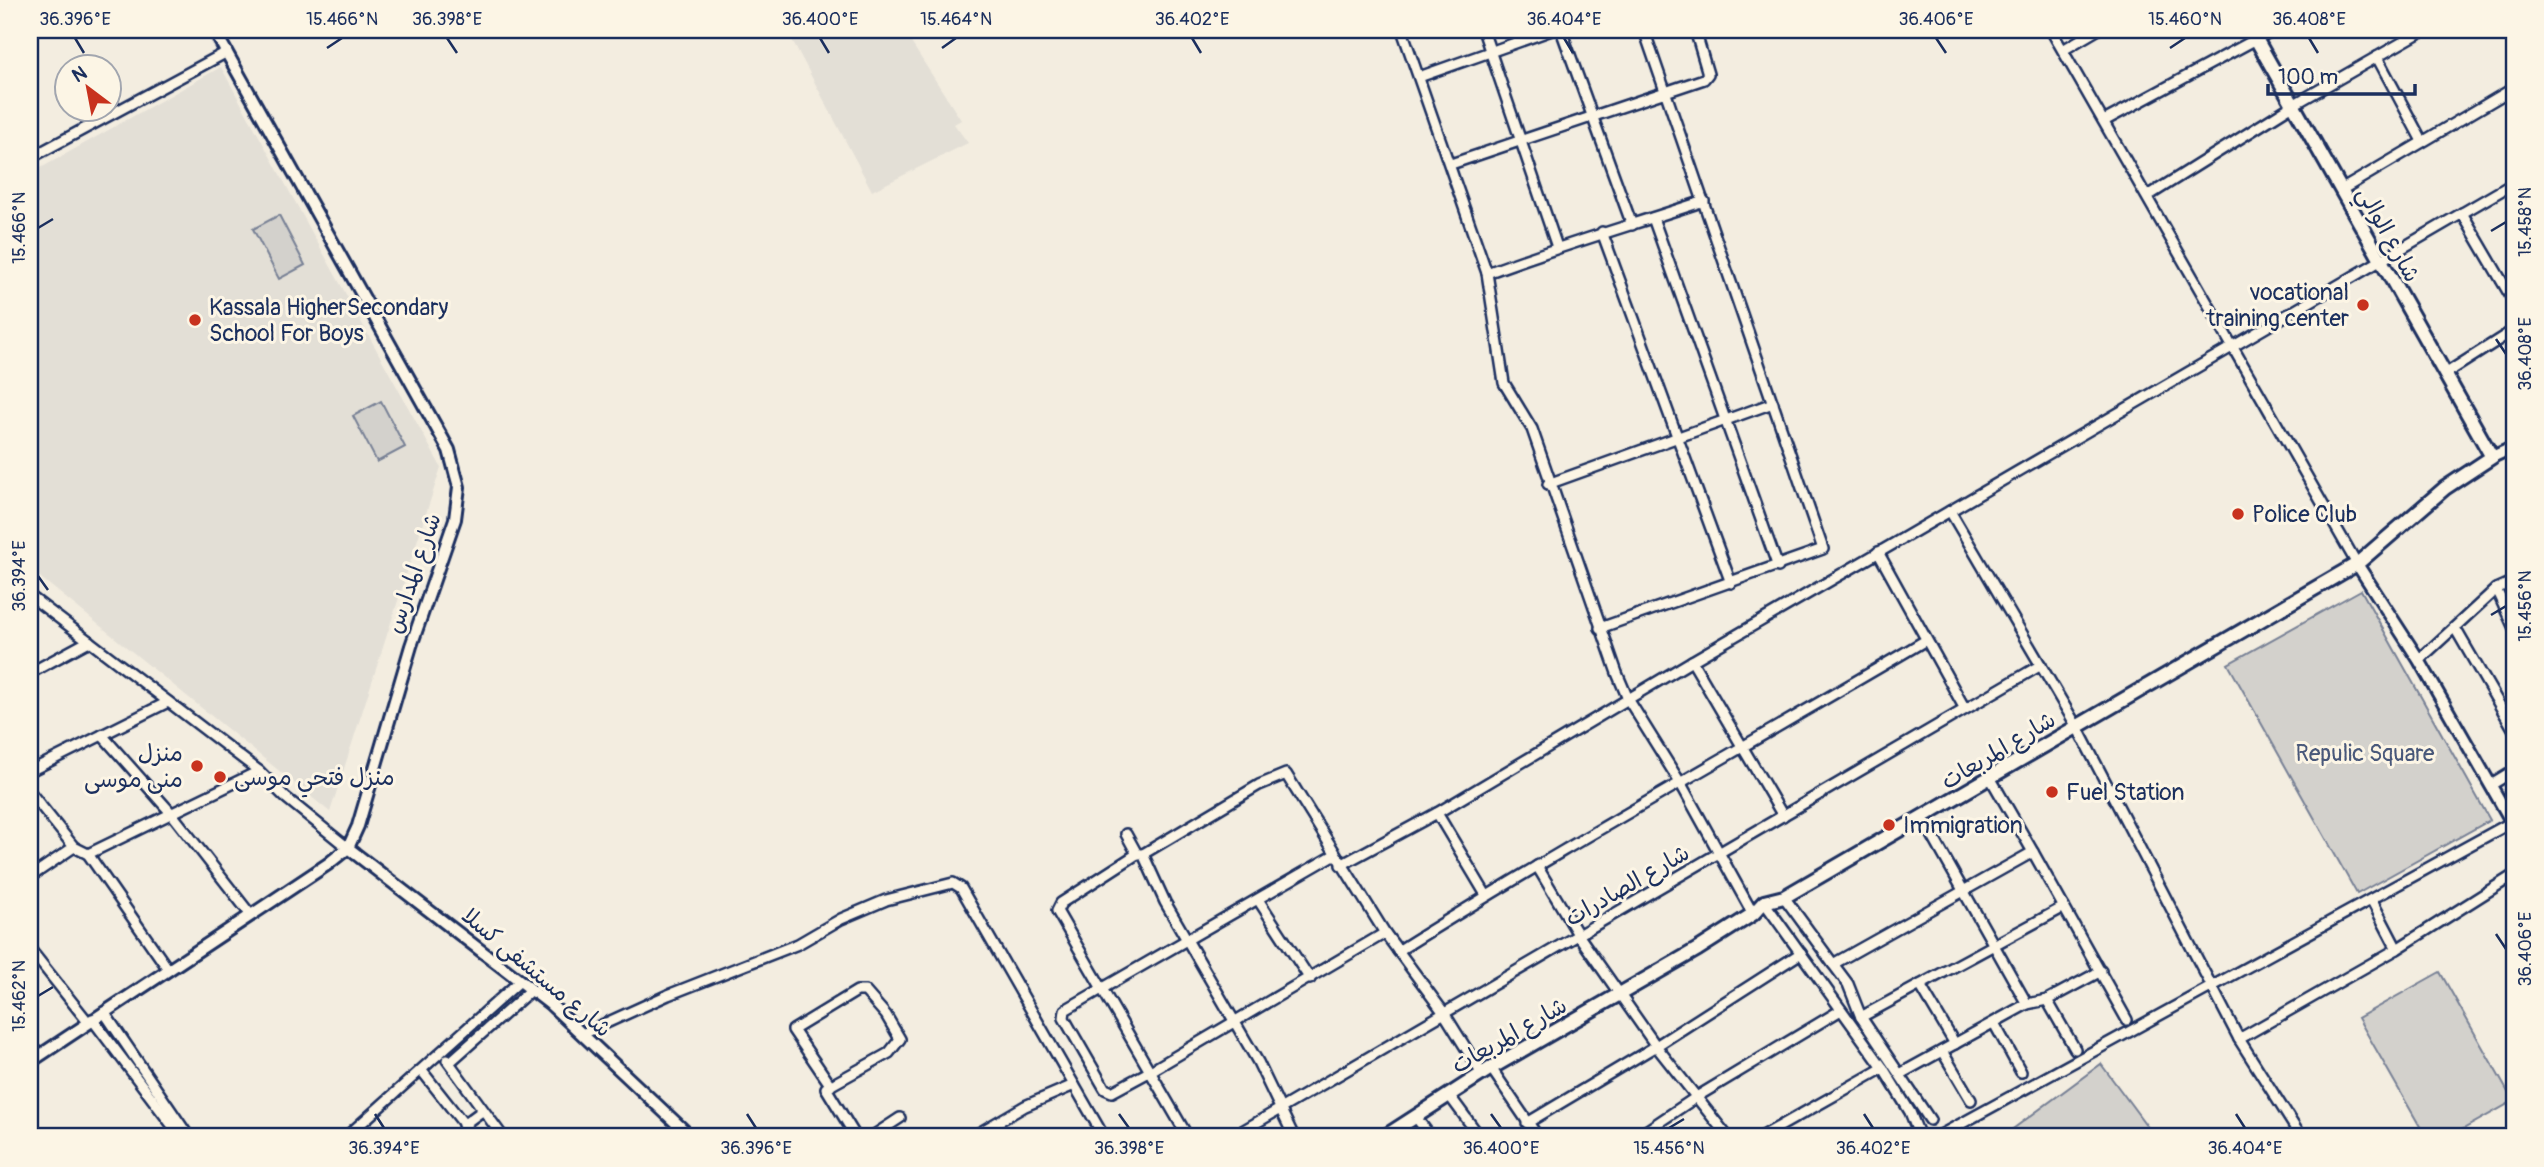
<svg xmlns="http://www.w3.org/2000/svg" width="2544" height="1167" font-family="Pangolin,'Playpen Sans Arabic',sans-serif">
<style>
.built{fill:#e3dfd6}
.green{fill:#d3d1cc;stroke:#778095;stroke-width:2}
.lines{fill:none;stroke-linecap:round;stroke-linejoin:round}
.minor-casing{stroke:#1b2f5e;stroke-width:14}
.tertiary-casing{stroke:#1b2f5e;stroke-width:16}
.secondary-casing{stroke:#1b2f5e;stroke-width:18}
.minor{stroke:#fcf5e5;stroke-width:9}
.tertiary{stroke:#fcf5e5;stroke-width:10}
.secondary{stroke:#fcf5e5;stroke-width:12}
.ticks{fill:none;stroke:#1b2f5e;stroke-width:2.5}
.poi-dot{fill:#c8321e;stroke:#fcf5e5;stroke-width:2.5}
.labels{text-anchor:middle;stroke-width:6;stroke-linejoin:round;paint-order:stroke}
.street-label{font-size:23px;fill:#1b2f5e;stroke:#fcf5e5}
.poi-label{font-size:23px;fill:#1b2f5e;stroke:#fcf5e5;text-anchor:start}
.park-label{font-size:23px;fill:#49587a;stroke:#fcf5e5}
.neatline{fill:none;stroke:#1b2f5e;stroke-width:2.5}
.ticks-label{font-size:18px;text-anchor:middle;fill:#1b2f5e}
</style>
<rect width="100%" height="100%" fill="#f3ede0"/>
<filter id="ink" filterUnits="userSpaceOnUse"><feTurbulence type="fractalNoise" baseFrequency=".0143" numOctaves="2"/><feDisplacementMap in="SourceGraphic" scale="14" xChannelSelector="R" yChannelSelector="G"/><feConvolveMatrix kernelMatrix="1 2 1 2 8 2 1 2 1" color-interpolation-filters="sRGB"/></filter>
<g filter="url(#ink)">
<g class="built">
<polygon points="794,30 903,30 961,120 954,124 968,143 872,191 789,34"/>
<polygon points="221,67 441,467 330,812 30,569 30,174"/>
</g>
<g class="green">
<polygon points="279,215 305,265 279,279 253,229"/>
<polygon points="381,401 405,447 377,462 353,416"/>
<polygon points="2361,590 2490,820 2357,894 2228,664"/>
<polygon points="2440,972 2513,1101 2449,1137 2426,1137 2358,1018"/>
<polygon points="2101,1064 2155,1137 2002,1137"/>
</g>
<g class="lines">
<g class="minor-casing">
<g id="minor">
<polyline points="1402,30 1487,273 1504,383 1532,429 1617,673 1628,699 1681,784 1753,914"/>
<polyline points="1483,30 1557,247"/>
<polyline points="1561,30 1632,225"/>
<polyline points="2051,30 2357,564"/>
<polyline points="2063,50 2097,30"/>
<polyline points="2377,57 2422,141"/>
<polyline points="1419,77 1552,30"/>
<polyline points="2104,121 2273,30"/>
<polyline points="30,158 227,52"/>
<polyline points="1451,164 1704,79 1708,74 1695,30"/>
<polyline points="2341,190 2514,88"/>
<polyline points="2148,196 2293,105 2424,30"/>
<polyline points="2462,213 2514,302"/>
<polyline points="1653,218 1778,567"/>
<polyline points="1602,232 1731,583"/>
<path d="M1487 273C1559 246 1632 225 1704 201"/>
<polyline points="2445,374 2514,330"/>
<polyline points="1548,484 1773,403"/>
<polyline points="1950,511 2077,727 2239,1039 2301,1137"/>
<polyline points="1878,552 1965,709"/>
<polyline points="2496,589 2514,628"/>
<polyline points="30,596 259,771 285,797 348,848"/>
<polyline points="1600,628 1823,549 1644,30"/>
<polyline points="2455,628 2514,730"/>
<polyline points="2419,660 2496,589 2514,581"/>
<polyline points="1692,661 1783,816"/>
<polyline points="30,673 89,641"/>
<polyline points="102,735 172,814 250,914"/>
<polyline points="30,771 168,702"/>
<polyline points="1991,779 2033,852"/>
<polyline points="2491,785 2514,771"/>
<polyline points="30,792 74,847 88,854 168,969"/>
<polyline points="1437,813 1486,895"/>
<polyline points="1923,819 2027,1004"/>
<polyline points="1126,834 1137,854 1143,854 1165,902 1258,1062 1294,1137"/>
<polyline points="88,854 259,771"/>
<polyline points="1137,854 1061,903 1057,911 1188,1137"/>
<polyline points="1143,854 1259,785 1286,774 1385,933 1444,1013 1482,1074"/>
<polyline points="1334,855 1065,1010 1064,1018 1105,1089 1112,1092 1149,1072 1385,933"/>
<polyline points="1341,865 1437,813 1692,661 2514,183"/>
<polyline points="1537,866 1579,936 1656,1046 1728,1137"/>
<polyline points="30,877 74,847"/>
<polyline points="1784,897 1833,964"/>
<polyline points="1259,901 1310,979"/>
<polyline points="2372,901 2397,949"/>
<polyline points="1764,902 1883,1068 1910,1112 1920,1137"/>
<polyline points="30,949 88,1022"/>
<path d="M1398 951C1571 842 1751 744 1926 640"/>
<polyline points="1920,985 1955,1044"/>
<polyline points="2047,1000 2075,1049"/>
<polyline points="104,1012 189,1137"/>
<polyline points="1861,1017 2064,907"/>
<polyline points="92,1019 181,1137"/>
<polyline points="1994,1023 2021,1072"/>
<polyline points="582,1034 668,995 798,944 841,919 886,900 953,883 961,888 1104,1137"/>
<polyline points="2239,1039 2397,949 2514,875"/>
<polyline points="1942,1051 1971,1100"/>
<polyline points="447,1060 503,1137"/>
<polyline points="450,1062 531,990"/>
<polyline points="1491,1068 1538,1137"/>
<polyline points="422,1071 474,1137"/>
<polyline points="1900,1074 2027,1004 2047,1000 2101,971"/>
<polyline points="826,1088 889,1053 900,1039 886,1015 865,991 857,991 793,1030 831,1086 826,1088 856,1137"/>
<polyline points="1449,1095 1480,1137"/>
<polyline points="1415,1116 1431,1137"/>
<polyline points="1930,1120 1861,1017 1848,984 1833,964 2033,852 2127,1020"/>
<polyline points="1527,1123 1656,1046 1801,953"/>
<polyline points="463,1125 482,1111"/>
<polyline points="346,1137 520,981"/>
<polyline points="871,1137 900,1118"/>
<polyline points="972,1137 1025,1106 1074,1085"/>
<polyline points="1232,1137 2041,665"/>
<polyline points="1637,1137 1698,1096 1841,1010"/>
<polyline points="1761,1137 1883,1068"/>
<polyline points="1937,1137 2512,822"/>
</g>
</g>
<g class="tertiary-casing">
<g id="tertiary">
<polyline points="2492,457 2514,447"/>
<polyline points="2357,564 2419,660 2514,826"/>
<polyline points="348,848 550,1004 691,1137"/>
<polyline points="30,1062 328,864 348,848 358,826 411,646 455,519 459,487 449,450 214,30"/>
</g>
</g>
<g class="secondary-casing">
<polyline id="secondary" points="1384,1137 1491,1068 1698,949 1753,914 1764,902 1784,897 2357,564 2445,488 2492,457 2251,30"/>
</g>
<use href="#minor" class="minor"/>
<use href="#tertiary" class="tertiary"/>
<use href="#secondary" class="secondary"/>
</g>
</g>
<path class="ticks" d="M75 38 84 53M447 38 457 53M820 38 829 53M1192 38 1201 53M1564 38 1573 53M1936 38 1946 53M2309 38 2318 53M327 48 342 38M942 48 956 38M2170 48 2185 38M38 228 53 219M2491 231 2506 222M2496 339 2506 354M38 576 48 590M2491 615 2506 606M2496 934 2506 949M38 996 53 987M375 1114 384 1128M747 1114 756 1128M1119 1114 1129 1128M1491 1114 1501 1128M1864 1114 1873 1128M2236 1114 2245 1128M1669 1128 1684 1119"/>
<g class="poi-dot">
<circle cx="2363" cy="305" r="7"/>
<circle cx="195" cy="320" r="7"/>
<circle cx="2238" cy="514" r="7"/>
<circle cx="197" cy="766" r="7"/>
<circle cx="220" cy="777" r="7"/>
<circle cx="2052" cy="792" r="7"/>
<circle cx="1889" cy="825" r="7"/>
</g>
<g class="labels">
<g class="street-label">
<text transform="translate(2389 234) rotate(61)" y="8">شارع الوالي</text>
<text transform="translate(413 573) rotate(-71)" y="8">شارع المدارس</text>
<text transform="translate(1998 750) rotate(-31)" y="8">شارع المربعات</text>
<text transform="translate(1627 885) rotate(-30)" y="8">شارع الصادرات</text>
<text transform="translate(537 972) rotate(40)" y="8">شارع مستشفى كسلا</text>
<text transform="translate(1509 1035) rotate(-30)" y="8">شارع المربعات</text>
</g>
<g class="poi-label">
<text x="2349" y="300" text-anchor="end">vocational<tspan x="2349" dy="26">training center</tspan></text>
<text x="209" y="315">Kassala HigherSecondary<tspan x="209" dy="26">School For Boys</tspan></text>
<text x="2252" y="522">Police Club</text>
<text x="183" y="761" text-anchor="end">منزل<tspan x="183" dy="26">منى موسى</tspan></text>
<text x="234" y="785">منزل فتحي موسى</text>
<text x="2066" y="800">Fuel Station</text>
<text x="1903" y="833">Immigration</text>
</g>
<g class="park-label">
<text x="2365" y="761">Repulic Square</text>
</g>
</g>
<rect width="2544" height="1167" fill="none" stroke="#fcf5e5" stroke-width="77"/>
<g transform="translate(88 88) rotate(328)"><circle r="33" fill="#fcf5e5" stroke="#a2a6af" stroke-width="2"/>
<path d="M0-5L12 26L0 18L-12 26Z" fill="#c8321e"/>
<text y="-10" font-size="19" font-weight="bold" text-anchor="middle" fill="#1b2f5e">N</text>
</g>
<path d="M2268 84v10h147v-10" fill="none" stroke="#1b2f5e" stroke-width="3.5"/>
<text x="2278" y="84" font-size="21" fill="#1b2f5e" stroke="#fcf5e5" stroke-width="5" paint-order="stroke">100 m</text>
<rect x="38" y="38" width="2468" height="1090" class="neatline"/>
<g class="ticks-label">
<text x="75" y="25">36.396°E</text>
<text x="342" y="25">15.466°N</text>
<text x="447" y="25">36.398°E</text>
<text x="820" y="25">36.400°E</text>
<text x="956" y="25">15.464°N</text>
<text x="1192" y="25">36.402°E</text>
<text x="1564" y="25">36.404°E</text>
<text x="1936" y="25">36.406°E</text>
<text x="2185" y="25">15.460°N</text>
<text x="2309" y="25">36.408°E</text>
<text transform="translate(2525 222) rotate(-90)" y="6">15.458°N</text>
<text transform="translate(19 228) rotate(-90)" y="6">15.466°N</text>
<text transform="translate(2525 354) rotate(-90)" y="6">36.408°E</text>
<text transform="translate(19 576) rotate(-90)" y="6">36.394°E</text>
<text transform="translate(2525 606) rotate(-90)" y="6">15.456°N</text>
<text transform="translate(2525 949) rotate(-90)" y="6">36.406°E</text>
<text transform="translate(19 996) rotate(-90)" y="6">15.462°N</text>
<text x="384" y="1154">36.394°E</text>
<text x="756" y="1154">36.396°E</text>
<text x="1129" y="1154">36.398°E</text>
<text x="1501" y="1154">36.400°E</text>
<text x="1669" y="1154">15.456°N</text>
<text x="1873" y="1154">36.402°E</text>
<text x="2245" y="1154">36.404°E</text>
</g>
</svg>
